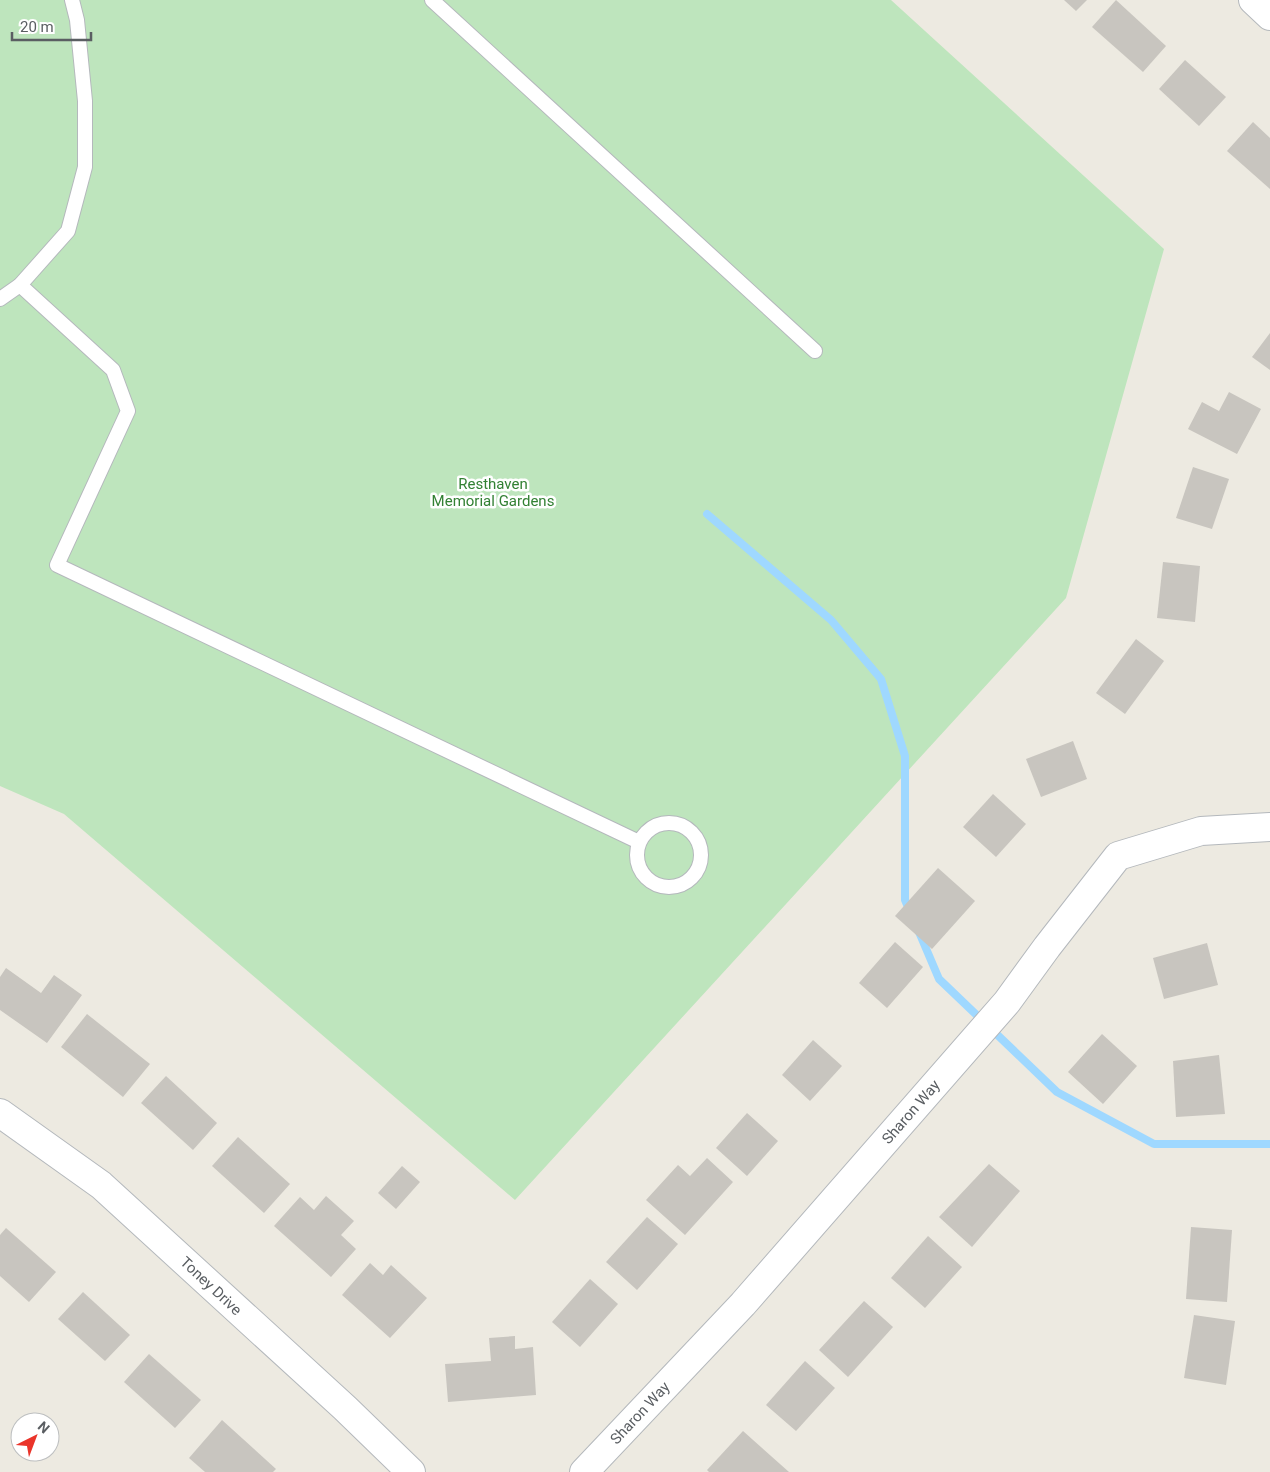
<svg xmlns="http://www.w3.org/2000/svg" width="1270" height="1472" font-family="Roboto,sans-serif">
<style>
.green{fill:#bee5bd}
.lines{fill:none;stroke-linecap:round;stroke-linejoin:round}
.stream{stroke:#9fd8ff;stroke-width:8}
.building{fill:#c8c5bf}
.service-casing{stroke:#b4b8bc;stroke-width:16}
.minor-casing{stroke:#b4b8bc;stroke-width:30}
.service{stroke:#fff;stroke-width:14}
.minor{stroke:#fff;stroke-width:28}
.labels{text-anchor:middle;stroke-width:5;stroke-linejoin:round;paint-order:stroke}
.park-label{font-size:15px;fill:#338134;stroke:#fff}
.street-label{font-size:15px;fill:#5a5e62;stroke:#fff}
</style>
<rect width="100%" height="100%" fill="#edeae1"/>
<polygon class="green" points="0,0 891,0 1164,249 1066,598 515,1200 64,814 0,786"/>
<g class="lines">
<g class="stream">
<polyline points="707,514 831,620 881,679 905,756 905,900 910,912"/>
<polyline points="919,932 939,979 1057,1092 1154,1144 1270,1144"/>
</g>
</g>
<g class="building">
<polygon points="1064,0 1087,0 1076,11"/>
<polygon points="1116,0 1166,46 1143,72 1092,27"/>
<polygon points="1185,60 1226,97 1199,126 1159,89"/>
<polygon points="1253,122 1270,138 1270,189 1227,151"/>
<polygon points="1270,333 1270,370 1252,357"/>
<polygon points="1229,392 1261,409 1237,454 1188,429 1202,402 1219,411"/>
<polygon points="1193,467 1229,479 1212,529 1176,518"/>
<polygon points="1163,562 1200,566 1195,622 1157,618"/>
<polygon points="1136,639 1164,661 1125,714 1096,693"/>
<polygon points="1073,741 1087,779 1041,797 1026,759"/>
<polygon points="993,794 1026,824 996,857 963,827"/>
<polygon points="938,868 975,901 932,949 895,916"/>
<polygon points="895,942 923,967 887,1008 859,983"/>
<polygon points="1207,943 1218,985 1164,999 1153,958"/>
<polygon points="6,968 41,993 54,975 82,995 47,1043 0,1010 0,977"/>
<polygon points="87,1014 150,1064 123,1097 61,1047"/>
<polygon points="1102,1034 1137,1066 1103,1104 1068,1072"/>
<polygon points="813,1040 842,1066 810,1101 782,1075"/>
<polygon points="1219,1055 1225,1114 1176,1117 1173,1061"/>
<polygon points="166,1076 217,1123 193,1150 141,1103"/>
<polygon points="747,1113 778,1141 747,1176 716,1148"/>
<polygon points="238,1137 290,1184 264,1213 212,1166"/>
<polygon points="707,1158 733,1182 685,1235 646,1200 678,1165 690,1176"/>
<polygon points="989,1164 1020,1191 972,1247 939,1217"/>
<polygon points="402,1166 420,1182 396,1209 378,1193"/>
<polygon points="326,1196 354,1221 341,1235 356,1249 331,1277 274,1226 300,1197 314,1210"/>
<polygon points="647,1217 678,1244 637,1290 606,1262"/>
<polygon points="1191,1227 1232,1230 1227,1302 1186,1299"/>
<polygon points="6,1228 56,1272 29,1302 0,1276 0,1235"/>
<polygon points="928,1236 962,1267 925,1308 891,1278"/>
<polygon points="370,1263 383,1275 391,1265 427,1298 390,1338 342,1295"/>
<polygon points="590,1279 618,1304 580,1347 552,1322"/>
<polygon points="83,1292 130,1335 105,1361 58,1319"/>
<polygon points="864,1301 893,1327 848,1377 819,1350"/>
<polygon points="1194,1315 1235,1321 1226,1385 1184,1378"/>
<polygon points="515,1336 515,1349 533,1347 536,1395 448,1402 445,1364 491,1361 489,1338"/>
<polygon points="149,1354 201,1400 175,1428 124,1382"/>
<polygon points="805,1361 835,1388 796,1431 766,1405"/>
<polygon points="222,1420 276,1469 273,1472 205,1472 189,1458"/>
<polygon points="743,1431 789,1472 709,1472 707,1470"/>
</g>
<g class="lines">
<g class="service-casing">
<g id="service">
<polyline points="432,0 815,351"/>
<polyline points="20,285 113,370 128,411 57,565 639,842"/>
<polyline points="0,299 20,285 68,231 85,167 85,101 77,20 72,0"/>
<circle cx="669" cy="855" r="32"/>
</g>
</g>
<g class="minor-casing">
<g id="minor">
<polyline points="1253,0 1270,16"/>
<polyline points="0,1113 101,1185 345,1408 411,1472"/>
<polyline points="584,1472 743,1304 1007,1002 1047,947 1118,856 1201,831 1270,827"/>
</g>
</g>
<use href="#service" class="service"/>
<use href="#minor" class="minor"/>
</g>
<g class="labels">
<g class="park-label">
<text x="493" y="489">Resthaven<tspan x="493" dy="17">Memorial Gardens</tspan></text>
</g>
<g class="street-label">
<text transform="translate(911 1112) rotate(-49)" y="5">Sharon Way</text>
<text transform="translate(211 1286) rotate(43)" y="5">Toney Drive</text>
<text transform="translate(640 1413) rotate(-47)" y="5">Sharon Way</text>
</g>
</g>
<g transform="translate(35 1437) rotate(42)"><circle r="24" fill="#ffffff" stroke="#bdbfc0"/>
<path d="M0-4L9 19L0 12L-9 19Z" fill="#ea342a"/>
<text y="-8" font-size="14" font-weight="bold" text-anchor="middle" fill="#5a5e62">N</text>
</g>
<path d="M12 32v8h79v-8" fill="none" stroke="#5a5e62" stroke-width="2.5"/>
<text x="20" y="32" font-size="15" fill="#5a5e62" stroke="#ffffff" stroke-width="4" paint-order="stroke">20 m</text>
</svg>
